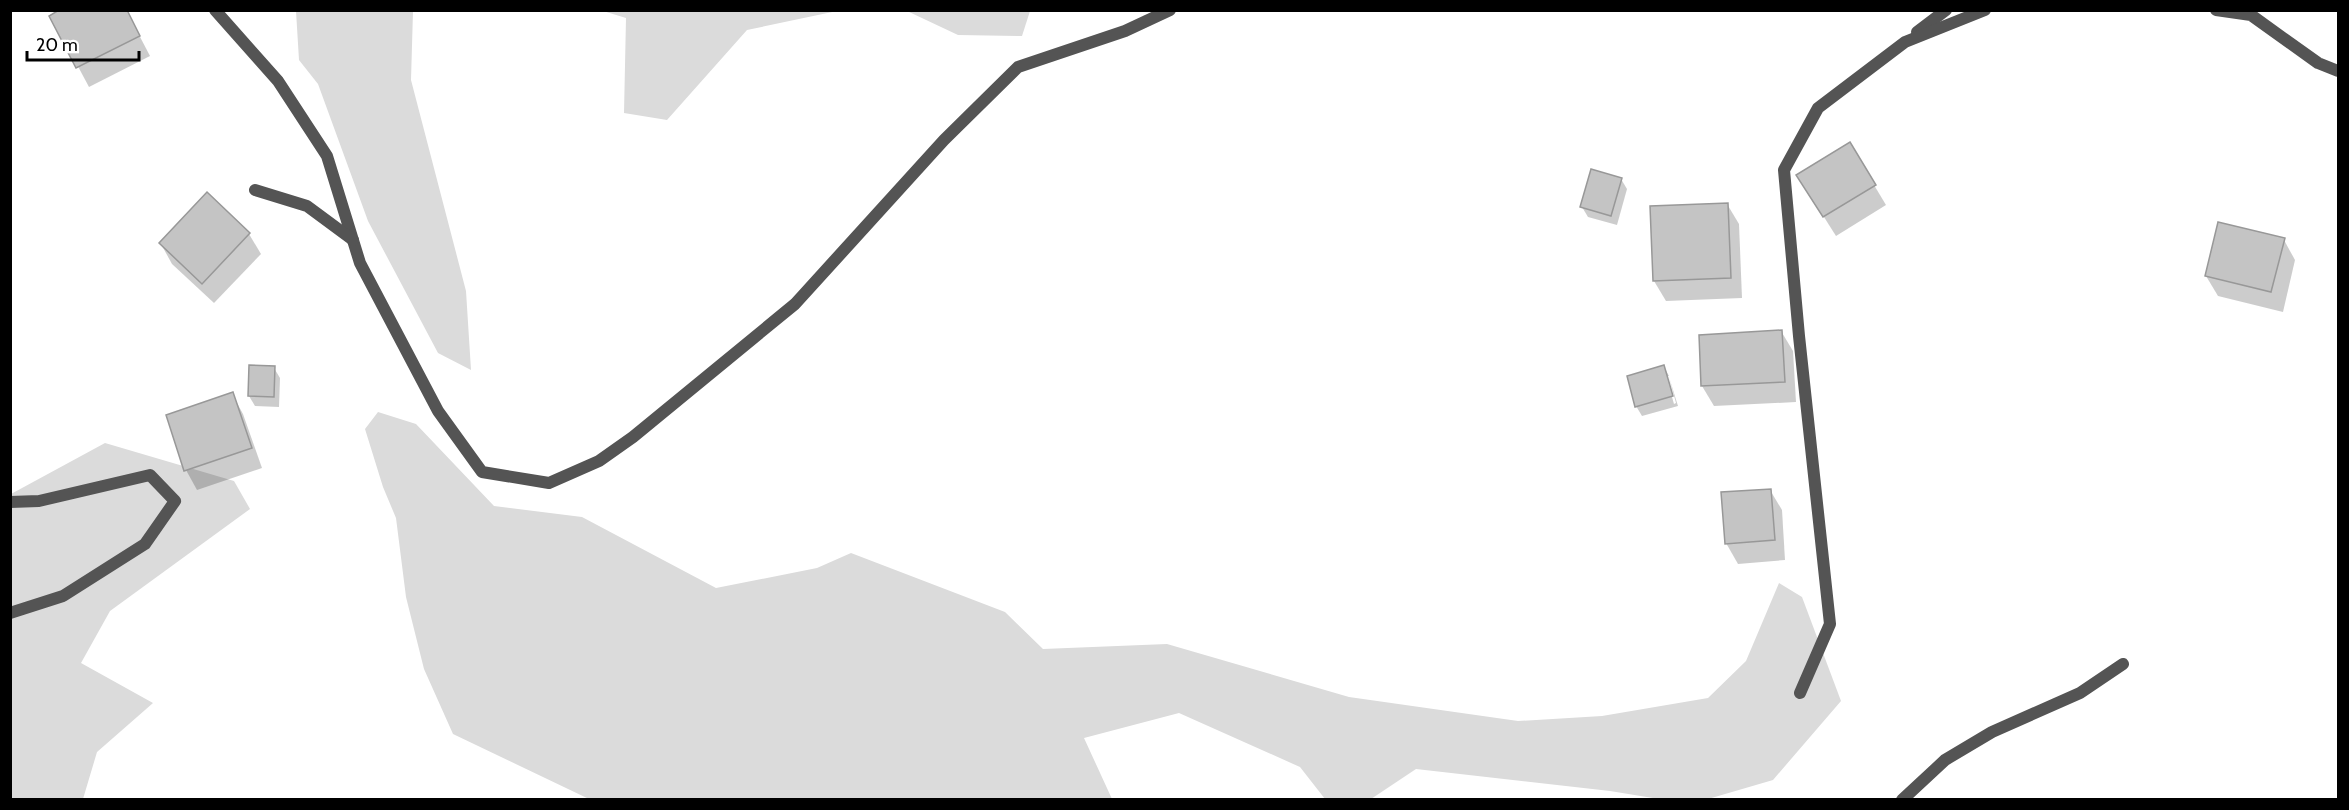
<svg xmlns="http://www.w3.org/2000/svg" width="2349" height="810" font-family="Cabin,sans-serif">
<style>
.green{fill:#dbdbdb}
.shadow{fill:#0003}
.building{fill:#c4c4c4;stroke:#989898;stroke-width:1.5}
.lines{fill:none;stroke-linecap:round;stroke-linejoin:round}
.street{stroke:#545454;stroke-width:12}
</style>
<rect width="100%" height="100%" fill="#fff"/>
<g class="green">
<polygon points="296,11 413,11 411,80 466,291 471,370 438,353 368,221 318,84 299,60"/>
<polygon points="603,11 603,10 837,11 747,30 667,120 624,113 626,18"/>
<polygon points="907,11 1030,11 1022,36 958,35"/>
<polygon points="378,412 416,424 494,506 582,517 716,588 817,568 851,553 1005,612 1043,649 1167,644 1349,697 1518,721 1602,716 1708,698 1746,661 1779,583 1802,597 1841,701 1773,780 1708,799 1659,799 1610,791 1416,769 1371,799 1325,799 1300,767 1179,713 1084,738 1112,799 589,799 453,734 424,669 406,597 396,518 383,487 365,429"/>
<polygon points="105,443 234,481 250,509 110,611 81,663 153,703 97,752 83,799 11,800 11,494"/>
</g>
<g class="shadow">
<polygon points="126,10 150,56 89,87 51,16"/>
<polygon points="1621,179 1627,189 1617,225 1588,217 1582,207"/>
<polygon points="1874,185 1886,205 1836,236 1810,195"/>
<polygon points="1727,204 1739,224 1742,298 1666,301 1654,281"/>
<polygon points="249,234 261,254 214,303 172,264 161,244"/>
<polygon points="2284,240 2295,260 2283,312 2218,296 2206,276"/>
<polygon points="1781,331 1793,351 1796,402 1714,406 1702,386"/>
<polygon points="1664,367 1669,376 1666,376 1674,404 1676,403 1669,377 1678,406 1642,416 1636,406"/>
<polygon points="274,368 280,378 279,407 255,406 249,396"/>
<polygon points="232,394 243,414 262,468 197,490 186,470"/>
<polygon points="1770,490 1782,510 1785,560 1738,564 1726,543"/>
</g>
<g class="building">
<polygon points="59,10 127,10 140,36 76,68 49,16"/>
<polygon points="1850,142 1876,185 1823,217 1796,175"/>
<polygon points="1591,169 1622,178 1611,216 1580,207"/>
<polygon points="207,192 250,233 202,284 159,243"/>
<polygon points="1728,203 1731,278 1653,281 1650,206"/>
<polygon points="2218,222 2285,238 2271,292 2205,276"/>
<polygon points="1782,330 1785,382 1701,386 1699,335"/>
<polygon points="249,365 275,366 274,397 248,396"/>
<polygon points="1664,365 1673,396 1635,407 1627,376"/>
<polygon points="233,392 252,448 184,471 166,415"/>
<polygon points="1771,489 1775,540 1725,544 1721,492"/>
</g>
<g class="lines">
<g class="street">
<polyline points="215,10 278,81 327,156 360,263 438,411 482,472 549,483 599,461 633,437 795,304 944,140 1018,67 1125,31 1170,10"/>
<polyline points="2216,10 2251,15 2318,63 2338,71"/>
<polyline points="1917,32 1946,10"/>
<polyline points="255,190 307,206 353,240"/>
<polyline points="10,502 39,501 150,475 175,501 145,544 63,596 10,613"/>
<polyline points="1800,693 1830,624 1799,336 1784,170 1818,108 1905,42 1985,10"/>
<polyline points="1902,800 1945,760 1992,732 2080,693 2123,664"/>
</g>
</g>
<rect width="2349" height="810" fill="none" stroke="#000000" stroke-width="24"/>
<path d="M27 51v9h112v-9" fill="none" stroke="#000000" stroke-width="3"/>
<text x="36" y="51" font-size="18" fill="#000000" stroke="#ffffff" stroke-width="4.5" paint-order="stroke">20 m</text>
</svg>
